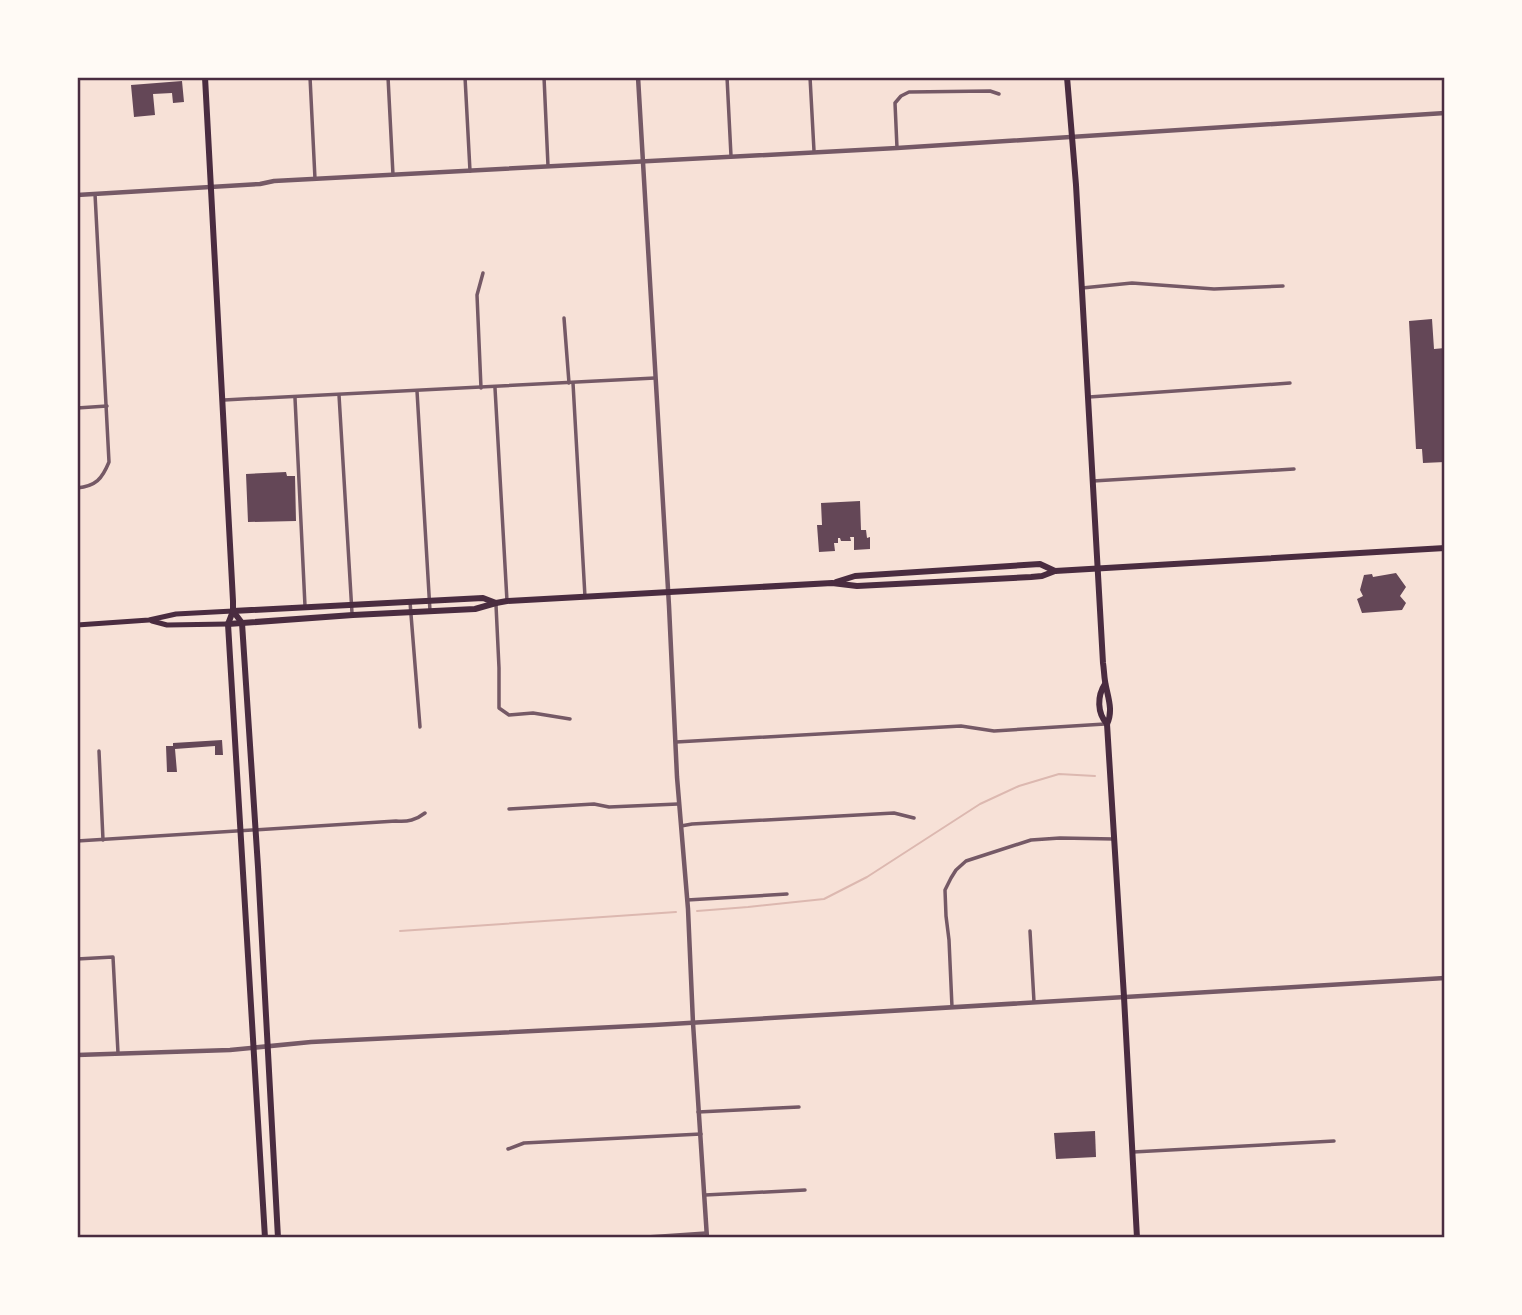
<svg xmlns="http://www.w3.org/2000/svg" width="1522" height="1315" font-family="Barlow,sans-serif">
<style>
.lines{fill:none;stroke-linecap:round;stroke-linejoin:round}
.stream{stroke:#dcb8b0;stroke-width:2}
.building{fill:#644757}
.minor{stroke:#755966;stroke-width:3.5}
.tertiary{stroke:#755966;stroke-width:4.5}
.secondary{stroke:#4a2c40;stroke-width:5}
.primary{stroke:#4a2c40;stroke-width:6}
.neatline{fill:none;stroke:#4a2c40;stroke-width:2.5}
</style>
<rect width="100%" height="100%" fill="#f7e1d7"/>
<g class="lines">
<g class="stream">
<polyline points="697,911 748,907 824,899 867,877 980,804 1019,786 1059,774 1095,776"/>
<polyline points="400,931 676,912"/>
</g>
</g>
<g class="building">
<polygon points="182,81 184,102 173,103 172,93 153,94 155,115 134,117 131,85"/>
<polygon points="1432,319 1434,349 1445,348 1445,462 1423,463 1422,449 1416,449 1409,321"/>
<polygon points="286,472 287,476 295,476 296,521 248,522 246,474"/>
<polygon points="860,501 861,530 866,530 867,538 870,537 870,549 854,550 854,537 850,537 851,541 841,541 840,538 838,538 838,543 834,543 835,551 819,552 817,525 822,525 821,503"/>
<polygon points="1396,573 1406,587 1400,596 1406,603 1402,610 1362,613 1357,599 1363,596 1360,590 1364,575 1372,574 1373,577"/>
<polygon points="222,740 223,755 215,755 215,746 175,749 177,772 167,772 166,746 173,746 173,743"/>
<polygon points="1095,1131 1096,1157 1056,1159 1054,1133"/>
</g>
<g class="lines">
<g class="minor">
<polyline points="310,77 315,179"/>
<polyline points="388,77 393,175"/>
<polyline points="465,77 470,171"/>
<polyline points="544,77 548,166"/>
<polyline points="727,77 731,156"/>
<polyline points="810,77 814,151"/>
<polyline points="897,148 895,103 901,96 909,92 990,91 999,94"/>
<polyline points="1082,288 1132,283 1214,289 1283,286"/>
<polyline points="564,318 569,383"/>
<polyline points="573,383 585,597"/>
<polyline points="481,388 477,295 483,273"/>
<polyline points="495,388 507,601"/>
<polyline points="417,391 430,611"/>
<polyline points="339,395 352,613"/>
<polyline points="1089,397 1290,383"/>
<polyline points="295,398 305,606"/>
<path d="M224 400C367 393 511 386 655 378"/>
<polyline points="77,408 107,406"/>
<polyline points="1093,481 1294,469"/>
<path d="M77 488C96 486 102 479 109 462L95 194"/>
<polyline points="410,602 420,727"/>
<polyline points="496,605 499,668 499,708 509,715 533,713 570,719"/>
<polyline points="676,742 961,726 994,731 1105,724"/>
<polyline points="99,751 103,840"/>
<polyline points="509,809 594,804 609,807 678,804"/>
<polyline points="681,826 692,824 894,813 914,818"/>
<path d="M77 841 396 821C408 822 416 820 425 813"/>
<polyline points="687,900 787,894"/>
<polyline points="1030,931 1034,1002"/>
<polyline points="77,959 113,957 118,1053"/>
<polyline points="952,1007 949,940 946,916 945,890 951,878 956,870 966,861 1031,840 1060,838 1114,839"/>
<polyline points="698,1112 799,1107"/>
<polyline points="508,1149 524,1143 701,1134"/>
<polyline points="1133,1152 1334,1141"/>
<polyline points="705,1195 805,1190"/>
<polyline points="632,1238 706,1233"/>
</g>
<g class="tertiary">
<polyline points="638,77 669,606 677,777 688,909 693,1023 707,1238"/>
<polyline points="77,195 260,184 274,181 897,148 1445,113"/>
<polyline points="77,1055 230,1050 311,1042 654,1025 1445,978"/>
</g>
<g class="secondary">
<polyline points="152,621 167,625 228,624"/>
<polyline points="77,625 149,620 176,614 233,611"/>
</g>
<g class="primary">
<polyline points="205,77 233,601 233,611 228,624 265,1238"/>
<path d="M1067 77 1076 185 1103 663C1104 669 1104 675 1105 681 1107 695 1114 710 1107 724L1124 997 1137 1238"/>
<polyline points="836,582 855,576 1040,564 1055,571"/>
<polyline points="233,611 242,623 258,867 278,1238"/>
<polyline points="233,611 483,598 496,603"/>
<polyline points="228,624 353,615 475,609 496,603 507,601 832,583 857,586 1031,577 1042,576 1055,571 1445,548"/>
<path d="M1105 684C1097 696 1097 713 1107 724"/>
</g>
</g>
<rect width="1522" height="1315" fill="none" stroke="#fffaf5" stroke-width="158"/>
<rect x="79" y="79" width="1364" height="1157" class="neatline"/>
</svg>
